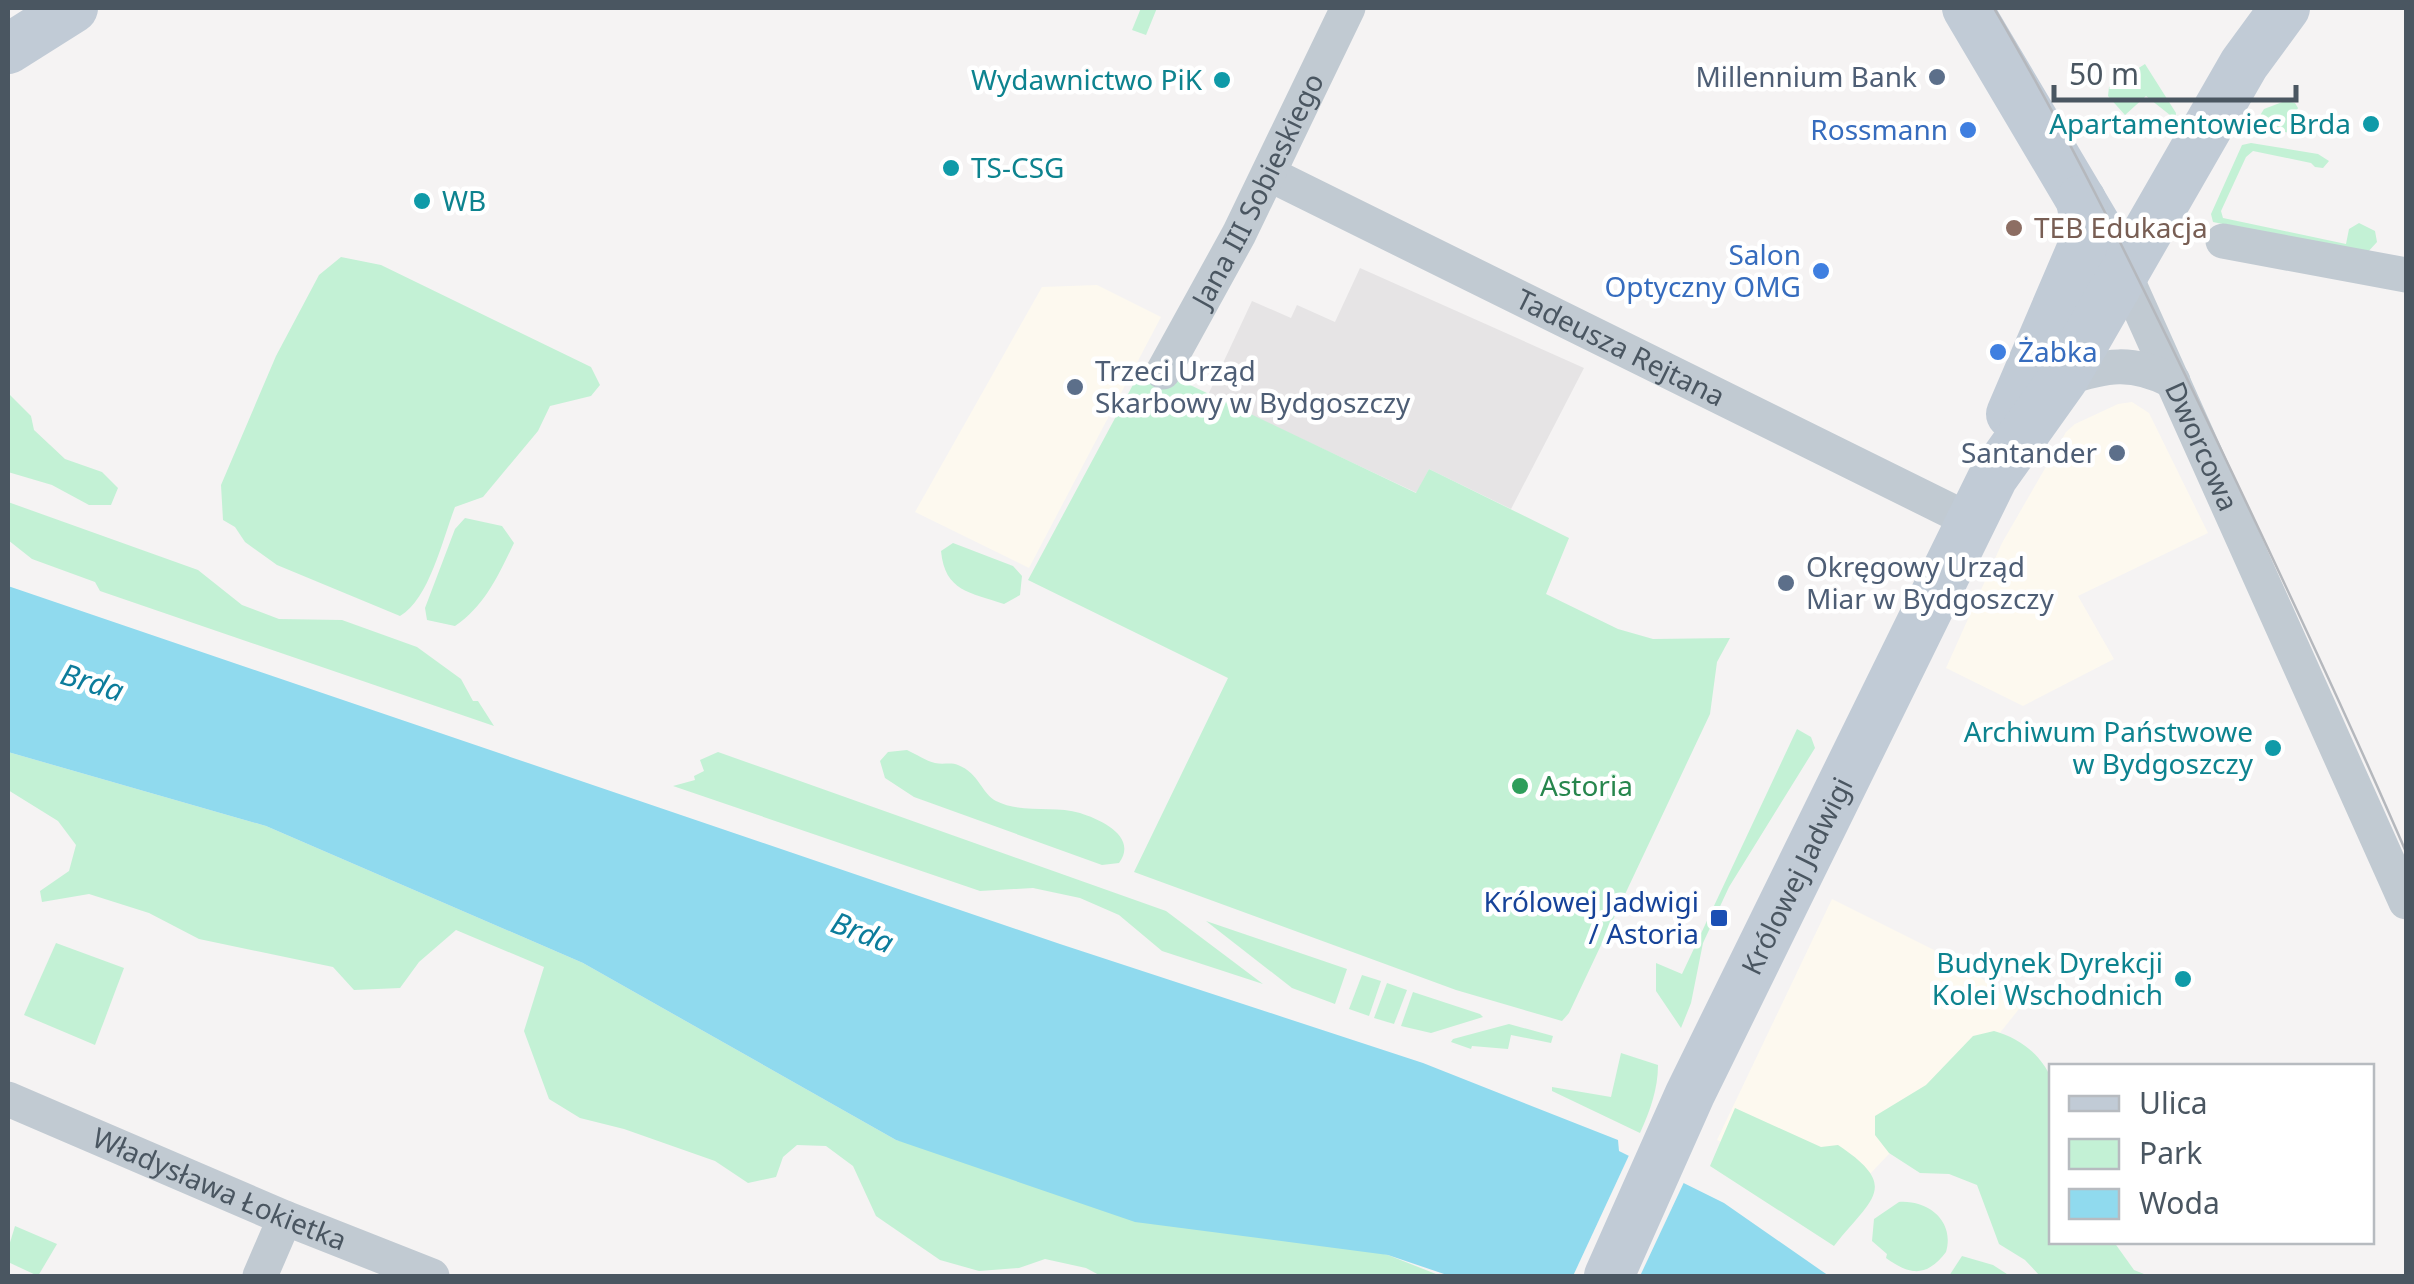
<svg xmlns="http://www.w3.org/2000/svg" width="2414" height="1284" font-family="'Noto Sans',sans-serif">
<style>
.commercial{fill:#fdf9ef}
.education{fill:#e6e4e5}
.green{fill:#c3f1d5}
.water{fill:#90daee}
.pier{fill:#f5f3f3}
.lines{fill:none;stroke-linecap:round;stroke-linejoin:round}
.street{stroke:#c1cad2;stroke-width:35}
.secondary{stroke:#c1cbd6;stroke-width:50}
.tram{stroke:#b5b8bd;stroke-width:2.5}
.service-dot{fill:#5c6f8a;stroke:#fff;stroke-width:4}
.culture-dot{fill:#0f9aa8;stroke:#fff;stroke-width:4}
.shop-dot{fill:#3f7fe0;stroke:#fff;stroke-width:4}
.education-dot{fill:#8d6e63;stroke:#fff;stroke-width:4}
.leisure-dot{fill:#2e9e5b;stroke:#fff;stroke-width:4}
.transit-dot{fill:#1a4fb4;stroke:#fff;stroke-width:4}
.labels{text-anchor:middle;stroke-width:9;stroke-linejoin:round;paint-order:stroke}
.service-label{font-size:28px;fill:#4e5e75;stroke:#fff;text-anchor:end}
.culture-label{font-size:28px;fill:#0d838f;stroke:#fff;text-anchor:end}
.shop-label{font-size:28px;fill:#366cbe;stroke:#fff;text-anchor:end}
.street-label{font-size:28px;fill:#4a5661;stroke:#fff}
.education-label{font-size:28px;fill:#785e54;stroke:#fff;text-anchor:start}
.leisure-label{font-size:28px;fill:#27864d;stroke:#fff;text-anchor:start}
.transit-label{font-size:28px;fill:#164399;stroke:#fff;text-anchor:end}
.water-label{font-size:30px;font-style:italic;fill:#0c7c9b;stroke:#fff}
</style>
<rect width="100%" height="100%" fill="#f5f3f3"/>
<g class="commercial">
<polygon points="1097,285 1161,317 1029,568 915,512 1042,287"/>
<polygon points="2132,402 2149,413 2208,533 2078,596 2114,659 2023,706 1946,668 2002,543 2066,432 2075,424 2118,404"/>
<polygon points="1832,899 1968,967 2019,1009 1975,1064 1845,1200 1717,1140"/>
</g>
<polygon class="education" points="1360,268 1584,368 1511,509 1429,469 1417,493 1208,395 1252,301 1291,318 1297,305 1335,322"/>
<g class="green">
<polygon points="1141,8 1157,8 1146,35 1132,30"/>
<polygon points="2145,64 2176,113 2175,119 2146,96 2125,115 2108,96 2109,87"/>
<polygon points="2285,101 2295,103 2298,108 2294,116 2305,135 2253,127 2264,109"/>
<polygon points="2251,143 2318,154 2329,161 2323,168 2315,167 2311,163 2253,151 2246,157 2221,211 2223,218 2346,244 2349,229 2359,223 2375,231 2377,242 2366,254 2213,222 2211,214 2242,145"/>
<path d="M341 257 381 265 591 367 600 385 591 396 550 406 538 431 483 497 455 507C443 538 429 600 400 616L277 565 245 542 235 527 223 520 221 485 276 356 319 275Z"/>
<polygon points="1142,368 1163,372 1416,493 1429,469 1569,538 1546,594 1618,629 1653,639 1730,638 1717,662 1710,714 1569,1013 1562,1021 1456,990 1134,872 1228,678 1028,580"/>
<polygon points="8,393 31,416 34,430 65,459 102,472 118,488 111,505 89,505 52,485 8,472"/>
<polygon points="8,502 198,570 242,605 279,619 342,620 417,647 461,679 473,701 478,701 494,726 100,591 95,582 32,559 8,540"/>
<path d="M465 518 502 526 514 543C499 574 485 606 455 626L427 620 425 608 455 529Z"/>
<path d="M953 543 1013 566 1022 576 1020 595 1004 604C970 592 945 592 941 551Z"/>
<polygon points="1797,729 1811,737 1815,748 1729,887 1703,943 1691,1003 1681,1028 1656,991 1656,963 1682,974"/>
<path d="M907 750C916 754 926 761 935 763 943 765 951 762 958 765 979 773 982 794 996 801 1022 814 1054 805 1080 813 1102 820 1138 837 1119 863L1102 865 914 797 885 778 880 761 888 752Z"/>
<polygon points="8,752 266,826 583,963 896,1140 1388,1255 1441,1276 1101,1276 1086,1268 1045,1259 1019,1268 979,1271 940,1260 876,1216 853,1166 826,1146 797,1145 783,1157 776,1177 748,1183 715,1161 624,1129 580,1118 549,1099 524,1031 544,967 456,930 419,962 400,988 354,990 333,967 199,939 149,913 89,894 42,902 40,891 69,871 76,845 58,821 8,790"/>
<polygon points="718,752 1166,911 1263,984 1162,951 1119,915 1080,898 1033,888 980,891 673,786 695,780 694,776 704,771 700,760"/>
<polygon points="1206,921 1347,969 1335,1004 1292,988"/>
<polygon points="56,943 124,968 95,1045 24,1015"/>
<polygon points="1362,975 1381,981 1369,1016 1349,1009"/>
<polygon points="1387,983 1407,990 1394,1024 1374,1018"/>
<polygon points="1413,992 1480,1014 1483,1017 1431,1033 1401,1026"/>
<polygon points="1509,1024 1553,1036 1551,1043 1511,1035 1508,1049 1472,1046 1471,1049 1451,1042 1453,1039"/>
<path d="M1994 1031C2019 1038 2041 1054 2051 1078L2052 1242H2114L2134 1270 2149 1276H2040L2025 1260 1999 1244 1977 1185 1949 1174 1920 1173 1889 1153 1875 1135V1116L1926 1085 1973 1036Z"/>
<path d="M1621 1053 1658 1065C1658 1089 1650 1111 1640 1133L1552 1091V1087L1611 1097Z"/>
<path d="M1735 1108 1821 1147 1838 1145C1901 1187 1872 1198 1834 1246L1710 1166Z"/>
<path d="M1899 1202C1928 1200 1955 1221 1946 1252 1926 1278 1910 1275 1886 1258L1887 1254 1872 1241 1874 1219Z"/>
<polygon points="15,1226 57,1244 38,1276 8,1262 8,1249"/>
<polygon points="1962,1256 1993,1265 2010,1276 1949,1276"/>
</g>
<polygon class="water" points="8,586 1060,944 1423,1063 1618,1140 1619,1151 1724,1203 1829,1276 1450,1276 1388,1255 1135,1222 896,1140 583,963 266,826 8,752"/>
<polygon class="pier" points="1631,1151 1686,1178 1640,1276 1573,1276"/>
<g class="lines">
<g class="street">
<path id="s1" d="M1269 174 1971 521"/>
<polyline points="2223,241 2406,275"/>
<path id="s2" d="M2124 273 2406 902"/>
<path id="s3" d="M1163 372 1239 234 1348 8"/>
<path d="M2063 379C2107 365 2131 360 2173 381"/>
<path id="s4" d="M8 1099 285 1218 432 1276"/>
<polyline points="260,1276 285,1218"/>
</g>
<g class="secondary">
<polyline points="1967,8 2124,273"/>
<polyline points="8,49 73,8"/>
<polyline points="2011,414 2082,248 2085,224 2081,200"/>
<path id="s5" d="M1609 1276 1690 1094 1993 477 2063 379 2244 64 2285 8"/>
</g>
<path class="tram" d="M1994 8C2072 141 2139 279 2206 418 2275 562 2343 706 2406 852"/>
</g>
<g class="service-dot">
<circle cx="1937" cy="77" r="10"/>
<circle cx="1075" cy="387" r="10"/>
<circle cx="2117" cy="453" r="10"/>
<circle cx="1786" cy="583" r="10"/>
</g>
<g class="culture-dot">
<circle cx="1222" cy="80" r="10"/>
<circle cx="2371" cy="124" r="10"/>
<circle cx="951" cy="168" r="10"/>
<circle cx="422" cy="201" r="10"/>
<circle cx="2273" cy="748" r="10"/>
<circle cx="2183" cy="979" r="10"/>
</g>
<g class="shop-dot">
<circle cx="1968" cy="130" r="10"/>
<circle cx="1821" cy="271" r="10"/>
<circle cx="1998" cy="352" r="10"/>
</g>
<circle class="education-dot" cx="2014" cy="228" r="10"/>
<circle class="leisure-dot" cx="1520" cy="786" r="10"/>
<rect class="transit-dot" x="1709" y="908" width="20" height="20" rx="5"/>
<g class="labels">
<g class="service-label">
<text x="1917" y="87">Millennium Bank</text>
<text x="1095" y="381" text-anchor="start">Trzeci Urząd<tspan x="1095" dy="32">Skarbowy w Bydgoszczy</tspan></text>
<text x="2097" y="463">Santander</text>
<text x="1806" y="577" text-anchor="start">Okręgowy Urząd<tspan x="1806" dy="32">Miar w Bydgoszczy</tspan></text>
</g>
<g class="culture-label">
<text x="1202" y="90">Wydawnictwo PiK</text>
<text x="2351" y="134">Apartamentowiec Brda</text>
<text x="971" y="178" text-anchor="start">TS-CSG</text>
<text x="442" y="211" text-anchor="start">WB</text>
<text x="2253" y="742">Archiwum Państwowe<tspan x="2253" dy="32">w Bydgoszczy</tspan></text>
<text x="2163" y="973">Budynek Dyrekcji<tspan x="2163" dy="32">Kolei Wschodnich</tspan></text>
</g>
<g class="shop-label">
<text x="1948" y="140">Rossmann</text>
<text x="1801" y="265">Salon<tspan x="1801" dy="32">Optyczny OMG</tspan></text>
<text x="2018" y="362" text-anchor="start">Żabka</text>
</g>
<g class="street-label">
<text dy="10" stroke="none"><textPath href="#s3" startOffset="205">Jana III Sobieskiego</textPath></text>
<text dy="10" stroke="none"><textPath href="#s1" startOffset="392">Tadeusza Rejtana</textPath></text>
<text dy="10" stroke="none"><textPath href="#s2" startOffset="190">Dworcowa</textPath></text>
<text dy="10" stroke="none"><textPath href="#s5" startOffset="442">Królowej Jadwigi</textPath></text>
<text dy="10" stroke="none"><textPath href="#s4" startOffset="230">Władysława Łokietka</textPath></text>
</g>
<g class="education-label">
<text x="2034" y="238">TEB Edukacja</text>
</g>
<g class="leisure-label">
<text x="1540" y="796">Astoria</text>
</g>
<g class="transit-label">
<text x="1699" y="912">Królowej Jadwigi<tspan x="1699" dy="32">/ Astoria</tspan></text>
</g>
<g class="water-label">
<text transform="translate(92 683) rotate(17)" y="10">Brda</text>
<text transform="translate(862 933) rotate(21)" y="10">Brda</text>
</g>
</g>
<rect width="2414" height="1284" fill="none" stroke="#4a5661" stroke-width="20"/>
<rect x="2049" y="1064" width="325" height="180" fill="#ffffff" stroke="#b7bbc0" stroke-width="2.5"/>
<rect x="2069" y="1096" width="50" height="15" fill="#c1cbd6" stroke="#b7bbc0" stroke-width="2.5"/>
<text x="2139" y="1114" font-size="30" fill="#4a5661">Ulica</text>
<rect x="2069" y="1139" width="50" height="30" fill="#c3f1d5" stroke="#b7bbc0" stroke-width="2.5"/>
<text x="2139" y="1164" font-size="30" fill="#4a5661">Park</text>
<rect x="2069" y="1189" width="50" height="30" fill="#90daee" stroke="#b7bbc0" stroke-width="2.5"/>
<text x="2139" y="1214" font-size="30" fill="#4a5661">Woda</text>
<path d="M2054 85v15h242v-15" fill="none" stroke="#4a5661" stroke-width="5"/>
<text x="2069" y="85" font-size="30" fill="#4a5661" stroke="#ffffff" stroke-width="8" paint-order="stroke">50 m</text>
</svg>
